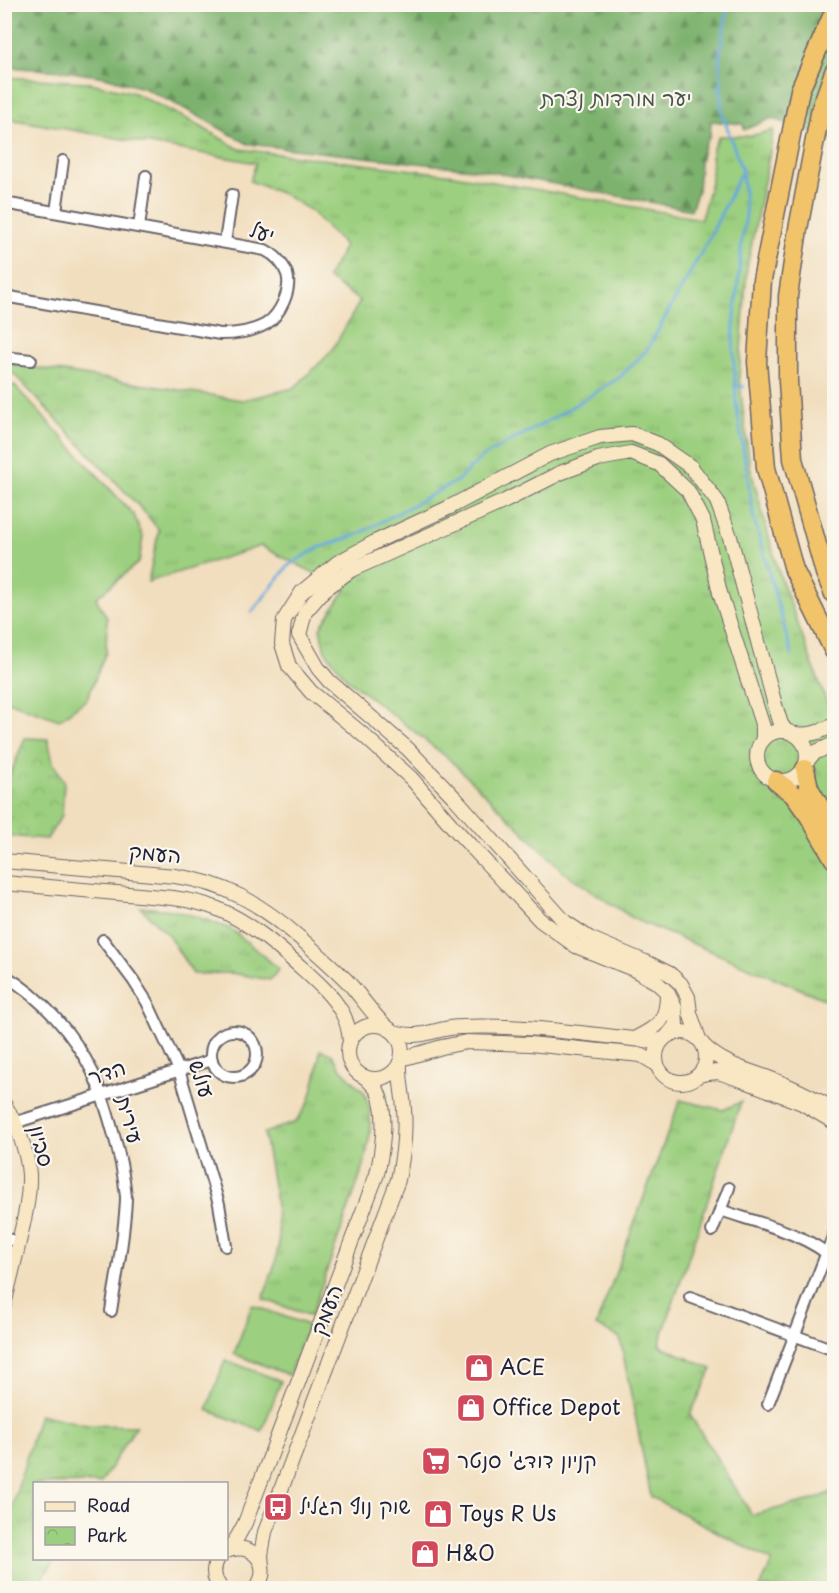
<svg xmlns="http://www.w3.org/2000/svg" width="839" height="1593" font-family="'Playpen Sans','Playpen Sans Hebrew',sans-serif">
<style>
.grass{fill:url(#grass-tufts);stroke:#5f785d;stroke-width:1.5}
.forest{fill:url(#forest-firs);stroke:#506a54;stroke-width:1.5}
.park{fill:url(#park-crowns);stroke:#5f785d;stroke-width:1.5}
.garden{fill:#9ccf7f;stroke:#5f785d;stroke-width:1.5}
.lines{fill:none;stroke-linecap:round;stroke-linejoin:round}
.stream{stroke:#68a8db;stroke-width:3}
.street-casing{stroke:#6a6469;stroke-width:14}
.secondary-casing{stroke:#6a6469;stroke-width:16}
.highway-casing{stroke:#6a6469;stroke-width:21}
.street{stroke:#fff;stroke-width:10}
.secondary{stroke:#f9e7c3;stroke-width:14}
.highway{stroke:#f1c36a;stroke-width:18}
.labels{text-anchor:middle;stroke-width:4.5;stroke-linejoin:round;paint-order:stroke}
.park-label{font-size:21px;fill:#47564f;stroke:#fbf7ec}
.street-label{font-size:21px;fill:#22223b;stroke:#fbf7ec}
.poi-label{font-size:21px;fill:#22223b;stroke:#fbf7ec;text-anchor:start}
</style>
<defs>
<pattern id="grass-tufts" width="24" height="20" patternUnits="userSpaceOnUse" patternTransform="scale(1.5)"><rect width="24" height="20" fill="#9ccf7f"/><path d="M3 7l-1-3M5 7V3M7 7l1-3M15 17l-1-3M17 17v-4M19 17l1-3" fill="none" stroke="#86b16f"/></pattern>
<pattern id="forest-firs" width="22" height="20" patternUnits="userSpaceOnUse" patternTransform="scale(1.5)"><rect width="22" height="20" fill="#7db26e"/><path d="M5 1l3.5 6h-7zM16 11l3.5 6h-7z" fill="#66905c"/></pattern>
<pattern id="park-crowns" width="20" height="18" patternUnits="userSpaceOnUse" patternTransform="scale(1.5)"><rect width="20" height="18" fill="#9ccf7f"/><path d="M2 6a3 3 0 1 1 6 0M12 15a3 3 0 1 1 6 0" fill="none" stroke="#86b16f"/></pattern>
</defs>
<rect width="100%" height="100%" fill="#fbf7ec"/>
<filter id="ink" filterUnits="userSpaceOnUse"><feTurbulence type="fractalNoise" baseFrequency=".0167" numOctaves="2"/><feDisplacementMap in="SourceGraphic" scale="12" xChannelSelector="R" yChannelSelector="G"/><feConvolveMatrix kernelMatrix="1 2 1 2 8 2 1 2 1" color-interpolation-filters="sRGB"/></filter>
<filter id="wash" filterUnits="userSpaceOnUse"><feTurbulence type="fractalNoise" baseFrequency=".008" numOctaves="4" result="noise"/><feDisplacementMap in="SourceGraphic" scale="24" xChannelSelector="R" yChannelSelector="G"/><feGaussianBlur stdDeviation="1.35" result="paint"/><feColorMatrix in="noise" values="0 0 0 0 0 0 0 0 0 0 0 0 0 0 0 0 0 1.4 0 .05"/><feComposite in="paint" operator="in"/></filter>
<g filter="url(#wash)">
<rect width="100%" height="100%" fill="#f1debe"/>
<g class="grass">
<polygon points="4,77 85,82 132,92 189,120 239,149 454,175 701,219 711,182 712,150 719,136 751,136 773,130 771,146 747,268 739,377 750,467 778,570 825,698 834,721 834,1003 634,919 565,873 449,759 347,679 325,651 320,628 346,589 261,546 148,582 159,530 147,515 10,370 5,370 5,363 242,400 294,388 331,352 360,301 327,278 345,246 310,210 283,194 250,181 256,163 5,118"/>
<polygon points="140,907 173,910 204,919 231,929 279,969 270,980 231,973 193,974 168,935"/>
<polygon points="320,1050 332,1054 341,1069 365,1093 370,1112 370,1135 364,1165 311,1316 263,1299 275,1264 279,1243 275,1197 264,1133 296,1122 309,1102 317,1073"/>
<polygon points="680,1100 723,1110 741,1102 659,1345 712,1369 690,1415 752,1515 816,1499 834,1491 833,1588 760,1588 772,1561 651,1497 620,1338 596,1326"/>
<polygon points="39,1414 87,1425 136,1426 101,1483 34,1484 34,1558 55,1559 36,1588 5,1588 5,1525 7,1525"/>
</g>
<polygon class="forest" points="4,5 834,5 834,141 772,118 744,130 743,124 711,121 710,136 703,148 700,162 698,190 691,210 481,170 248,144 191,112 146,89 105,77 64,71 5,67"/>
<polygon class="park" points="25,738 48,739 53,763 64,781 62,815 47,839 5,836 5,785 6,785"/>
<g class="garden">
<polygon points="14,385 134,515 143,537 139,562 96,598 107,618 106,652 87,699 59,720 5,700 4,386"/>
<polygon points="252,1305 308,1325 289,1375 234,1354"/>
<polygon points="225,1360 281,1381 262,1431 207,1410"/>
</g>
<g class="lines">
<g class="stream">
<polyline points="728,4 719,59 722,113 742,170 746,215 742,240 733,337 736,402 754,519 792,655"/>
<polyline points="735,385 744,387"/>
<polyline points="833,407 834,408"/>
<polyline points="252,612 289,565 318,548 357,535 457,481 482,457 557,416 619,378 647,350 710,237 742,170"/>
</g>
</g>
</g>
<g filter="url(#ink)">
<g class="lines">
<g class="street-casing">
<g id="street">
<path d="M4 203 265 250C275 255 283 263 287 274 292 290 280 315 266 324 252 332 236 334 220 334L4 296"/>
<polyline points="56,212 63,161"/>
<polyline points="139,227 146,176"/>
<polyline points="225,242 232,195"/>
<polyline points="4,357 31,360"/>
<polyline points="103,940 133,980 147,1002 179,1070 219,1204 226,1246"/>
<path d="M4 975C41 997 74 1034 93 1073 100 1090 106 1107 111 1125 118 1148 124 1173 126 1197 126 1209 124 1222 123 1234 120 1260 115 1285 111 1311"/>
<circle cx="234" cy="1054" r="23"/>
<polyline points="14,1123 212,1060"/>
<path d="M720 1210C755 1222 809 1234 834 1260"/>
<polyline points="712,1231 729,1188"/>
<polyline points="4,1238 19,1242"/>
<polyline points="690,1297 834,1350"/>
<polyline points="768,1404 834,1234"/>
</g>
</g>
<g class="secondary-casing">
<g id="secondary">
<circle cx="782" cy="756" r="25"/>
<path d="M794 734C811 736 819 732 834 725"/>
<polyline points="807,761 814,753 834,744"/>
<path d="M4 861 175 876C226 883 262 905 300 938 316 952 332 966 347 981 362 997 372 1015 389 1029"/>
<path d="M4 883 173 898C189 900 203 903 218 909 251 923 277 946 304 970 317 982 332 995 341 1011 347 1020 349 1030 350 1041"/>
<circle cx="375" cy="1052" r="27"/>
<circle cx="681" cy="1057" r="25"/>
<path d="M394 1032C421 1041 436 1027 461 1027 525 1024 590 1035 653 1041L661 1040"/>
<polyline points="668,1035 676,1025 675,1008 667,992 656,982 633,969 576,946 540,920 453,827 411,778 361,733 311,692 289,666 282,644 284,620 302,592 337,563 377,541 448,508 550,454 600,437 632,434 658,444 691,467 717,501 730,537 775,705 781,724 786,731"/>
<path d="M634 1039C657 1027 667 1023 667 994"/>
<polyline points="699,1039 690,1013 688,997 681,984 670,974 650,964 589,938 565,922 455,798 408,749 329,681 318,668 299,635 305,612 324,590 351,570 505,501 560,473 598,459 631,453 659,464 688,491 703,520 720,593 763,727 763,740"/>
<path d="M704 1046C722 1064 747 1070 771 1079 793 1087 814 1098 834 1109"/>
<polyline points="401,1059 442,1047 466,1042 530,1044 641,1055 656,1064"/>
<polyline points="699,1075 708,1073 718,1072 745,1081 802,1103 834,1122"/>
<path d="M4 1104C17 1124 27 1150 29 1174 30 1197 24 1220 19 1242 14 1263 9 1284 4 1305"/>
<path d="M229 1550 238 1536 245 1523 377 1174C382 1153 388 1113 378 1092 375 1086 369 1082 365 1077"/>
<path d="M226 1551C252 1540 274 1566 256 1588"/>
<path d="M218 1558C212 1569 213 1579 221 1588"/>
<path d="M262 1567 261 1555 265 1532 398 1180C403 1157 406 1134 404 1109 403 1093 399 1078 400 1062"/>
</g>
</g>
<g class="highway-casing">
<g id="highway">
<polyline points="834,12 800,90 762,280 757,362 766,468 794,570 834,651"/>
<polyline points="834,72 821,108 798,229 788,296 788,381 793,459 825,573 834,594"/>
<polyline points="805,769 809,788 834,831"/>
<polyline points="776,781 793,794 809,816 834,859"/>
</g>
</g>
<use href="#street" class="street"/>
<use href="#secondary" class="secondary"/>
<use href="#highway" class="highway"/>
</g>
</g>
<defs>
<g id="shop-square" transform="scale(1.5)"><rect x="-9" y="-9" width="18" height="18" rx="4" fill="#d1495b" stroke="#fbf7ec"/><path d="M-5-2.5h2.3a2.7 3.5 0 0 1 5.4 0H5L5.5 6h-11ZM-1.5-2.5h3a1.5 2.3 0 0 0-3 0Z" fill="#fff"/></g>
<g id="supermarket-square" transform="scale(1.5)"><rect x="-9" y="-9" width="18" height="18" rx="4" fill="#d1495b" stroke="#fbf7ec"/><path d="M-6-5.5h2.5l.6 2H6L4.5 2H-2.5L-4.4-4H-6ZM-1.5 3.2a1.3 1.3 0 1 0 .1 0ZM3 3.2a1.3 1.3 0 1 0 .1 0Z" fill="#fff"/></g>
<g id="bus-square" transform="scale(1.5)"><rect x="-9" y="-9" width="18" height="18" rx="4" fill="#d1495b" stroke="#fbf7ec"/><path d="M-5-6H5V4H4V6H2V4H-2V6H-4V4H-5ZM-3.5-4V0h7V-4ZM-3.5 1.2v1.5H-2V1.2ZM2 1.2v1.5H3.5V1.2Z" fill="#fff"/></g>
</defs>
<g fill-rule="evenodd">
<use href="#shop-square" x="479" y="1368"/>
<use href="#shop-square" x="471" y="1408"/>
<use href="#supermarket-square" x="436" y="1461"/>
<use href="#bus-square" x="278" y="1507"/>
<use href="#shop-square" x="438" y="1514"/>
<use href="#shop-square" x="425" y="1554"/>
</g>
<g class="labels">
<g class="park-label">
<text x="616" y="106">יער מורדות נצרת</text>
</g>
<g class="street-label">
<text transform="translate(262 233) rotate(19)" y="7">יעל</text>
<text transform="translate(155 854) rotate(5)" y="7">העמק</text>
<text transform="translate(107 1073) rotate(-18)" y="7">הדר</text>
<text transform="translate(201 1079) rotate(71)" y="7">עולש</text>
<text transform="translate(129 1120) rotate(74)" y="7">עירית</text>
<text transform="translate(41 1146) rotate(76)" y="7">סביון</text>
<text transform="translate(327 1310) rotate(-69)" y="7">העמק</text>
</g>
<g class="poi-label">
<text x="500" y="1375">ACE</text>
<text x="492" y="1415">Office Depot</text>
<text x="457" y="1468">קניון דודג' סנטר</text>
<text x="299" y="1514">שוק נוף הגליל</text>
<text x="459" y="1521">Toys R Us</text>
<text x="446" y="1561">H&amp;O</text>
</g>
</g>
<rect width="839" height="1593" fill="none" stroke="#fbf7ec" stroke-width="24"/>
<rect x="33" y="1482" width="195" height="78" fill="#fbf7ec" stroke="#a4a2a5" stroke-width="1.5"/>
<rect x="45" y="1502" width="30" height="9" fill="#f9e7c3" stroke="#a4a2a5" stroke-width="1.5"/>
<text x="87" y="1512" font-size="18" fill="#22223b">Road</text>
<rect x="45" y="1527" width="30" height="18" fill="url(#park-crowns)" stroke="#a4a2a5" stroke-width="1.5"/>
<text x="87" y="1542" font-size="18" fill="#22223b">Park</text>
</svg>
